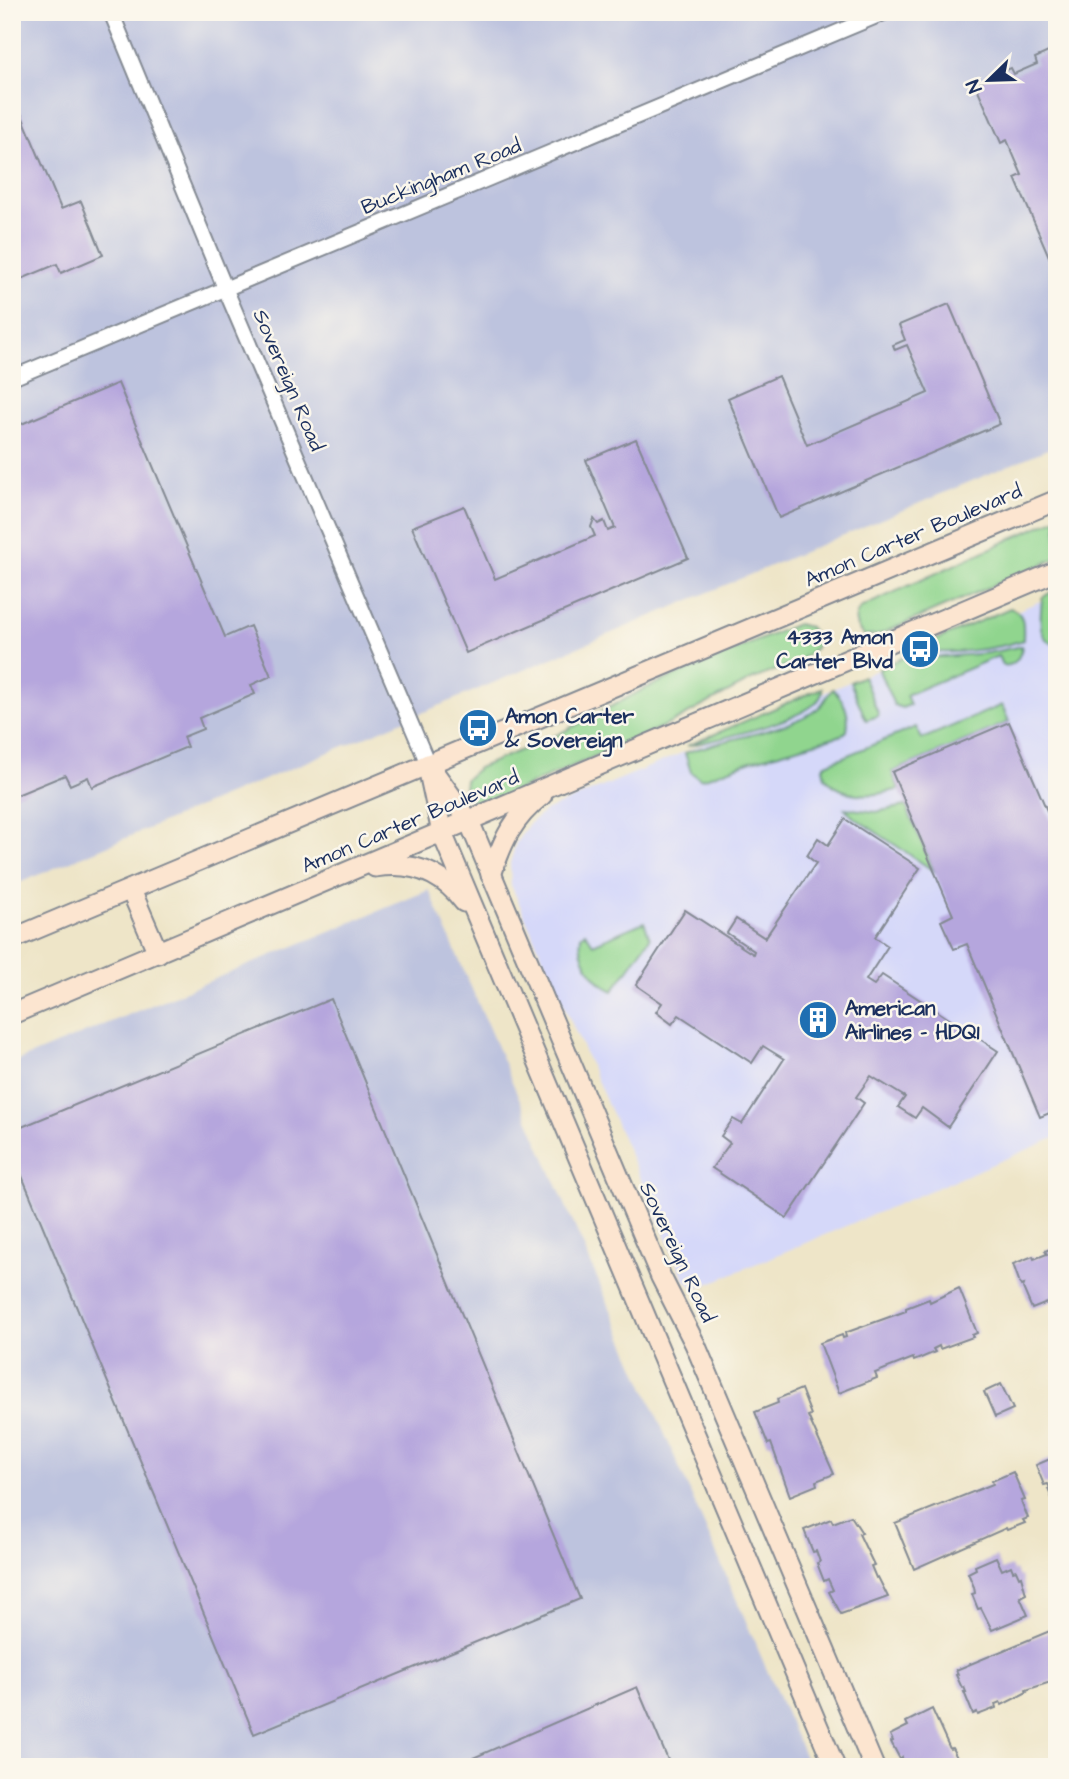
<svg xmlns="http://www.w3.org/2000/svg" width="1069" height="1779" font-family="'Architects Daughter',sans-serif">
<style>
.built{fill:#d5d8f9}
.industrial{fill:#bdc3de}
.green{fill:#90d58e;stroke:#568276;stroke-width:2}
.building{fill:#b5a6dd}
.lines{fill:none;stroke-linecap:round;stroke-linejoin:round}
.street-casing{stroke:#848a93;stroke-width:18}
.secondary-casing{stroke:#848a93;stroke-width:23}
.street{stroke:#fff;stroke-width:14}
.secondary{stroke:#fce5d0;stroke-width:19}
.labels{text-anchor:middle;stroke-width:5;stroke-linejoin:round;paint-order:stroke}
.street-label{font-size:21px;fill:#1b2f5e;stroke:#fbf7ec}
.poi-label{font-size:21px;font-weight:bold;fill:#1b2f5e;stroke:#fbf7ec;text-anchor:start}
</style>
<rect width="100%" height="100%" fill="#fbf7ec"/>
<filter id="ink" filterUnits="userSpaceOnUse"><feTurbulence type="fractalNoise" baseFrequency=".0143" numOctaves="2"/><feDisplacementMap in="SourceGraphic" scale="14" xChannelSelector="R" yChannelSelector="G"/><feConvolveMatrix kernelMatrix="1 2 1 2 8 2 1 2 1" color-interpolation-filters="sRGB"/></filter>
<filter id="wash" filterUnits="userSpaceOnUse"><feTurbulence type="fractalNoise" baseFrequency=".00686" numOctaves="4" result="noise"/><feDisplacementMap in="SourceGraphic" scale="28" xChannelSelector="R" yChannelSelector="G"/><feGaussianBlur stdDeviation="1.57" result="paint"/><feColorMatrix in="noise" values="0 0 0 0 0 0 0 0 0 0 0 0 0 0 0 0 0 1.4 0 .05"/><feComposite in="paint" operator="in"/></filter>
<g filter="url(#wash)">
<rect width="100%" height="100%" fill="#eee5c8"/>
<polygon class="built" points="1057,594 1057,1137 696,1289 685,1280 511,885 510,863 516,843 528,825 545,811"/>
<g class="industrial">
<polygon points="12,12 1057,12 1057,445 12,886"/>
<polygon points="429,890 809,1767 12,1767 12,1063"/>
</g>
<g class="green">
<path d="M1057 518V558L878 635 865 636C854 628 852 616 862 607Z"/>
<path d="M1057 588V645C1035 640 1041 616 1042 598Z"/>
<path d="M1010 608C1026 613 1023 626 1023 640 998 649 939 657 915 649Z"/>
<polygon points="797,624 809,627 817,639 816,648 799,661 751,680 671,723 502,797 487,803 473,803 464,790 465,780 478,768 557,735 644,689"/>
<path d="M1022 646C1021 656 1014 668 1002 665L998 656 906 695 910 705 902 708 894 705 880 673 879 669 904 657H942L988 653Z"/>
<polygon points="863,676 878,713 878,716 866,720 850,682"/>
<path d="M822 688C823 696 819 701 812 706 789 723 718 740 687 746Z"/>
<path d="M833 689C845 702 850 713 847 731L842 735 751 761 705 778 700 779 691 772 685 753C724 738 781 733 816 710 824 705 826 695 833 689Z"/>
<path d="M1002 705 1009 722 892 772 899 789C874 797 843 799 825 777L823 767 826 764 916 727 922 739Z"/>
<polygon points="906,806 934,871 852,816 845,808 876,812"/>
<path d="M644 922 650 938 613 991C594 982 577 956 581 936L585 932 593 944Z"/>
</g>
<g id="blocks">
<g class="building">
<polygon points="1057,48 1057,275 1015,178 1022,175 1007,140 1001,143 975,83 1011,68 1014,74 1037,64 1035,58"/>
<polygon points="12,92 61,209 81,201 103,255 61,273 57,264 12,283"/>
<polygon points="949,304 1000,424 779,518 728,398 778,376 807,445 928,393 907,345 895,350 893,345 905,340 899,325"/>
<polygon points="118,383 225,637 250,626 271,676 251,685 255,694 199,718 203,729 183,737 187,747 92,787 88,777 70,785 65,775 12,797 12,428"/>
<polygon points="636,439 688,558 466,653 412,527 464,506 495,579 595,536 591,527 594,519 598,524 604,521 608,531 615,528 586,460"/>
<polygon points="1009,722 1057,834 1057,1110 1040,1117 967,944 954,949 946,932 941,921 953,915 892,772"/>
<polygon points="845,819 920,868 875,937 888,946 866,980 874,985 882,975 998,1051 948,1127 922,1108 915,1118 898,1107 905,1097 871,1076 856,1097 864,1103 787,1218 712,1168 730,1143 721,1136 733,1119 742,1124 784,1059 763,1046 752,1063 679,1015 672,1024 656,1012 662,1003 636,985 685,910 753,954 754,951 727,933 736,919 765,938 816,863 807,856 818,838 828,845"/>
<polygon points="331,999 580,1599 254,1734 12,1152 12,1131"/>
<polygon points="1057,1246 1057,1299 1032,1309 1023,1288 1024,1285 1021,1286 1013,1264 1033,1256 1034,1259 1047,1254 1045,1251"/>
<polygon points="959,1288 977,1333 972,1335 973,1337 940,1349 939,1346 933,1349 935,1352 914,1361 913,1358 875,1373 877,1378 839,1393 820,1343 842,1335 843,1338 846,1337 845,1333 906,1311 906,1308 929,1299 930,1302"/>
<polygon points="1001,1384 1013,1409 995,1417 984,1392"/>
<polygon points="801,1389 811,1415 808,1416 834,1474 816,1481 817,1485 790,1496 771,1443 768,1444 755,1412 778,1403 777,1399"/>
<polygon points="1057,1456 1057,1510 1048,1489 1050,1488 1048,1484 1044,1485 1036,1465"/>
<polygon points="1013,1472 1025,1500 1021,1501 1028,1518 1023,1520 1025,1523 1007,1530 1006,1528 914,1569 895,1523 993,1484 992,1481"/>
<polygon points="851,1516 862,1533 859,1534 874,1565 871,1566 876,1578 878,1577 888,1597 841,1614 829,1592 833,1590 828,1579 824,1581 817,1563 820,1562 816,1551 813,1552 804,1530 831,1519 833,1523"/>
<polygon points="996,1557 1002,1570 1011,1566 1013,1571 1016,1570 1019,1577 1021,1576 1026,1594 1020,1597 1028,1615 992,1630 981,1608 978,1609 972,1594 975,1593 974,1587 968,1573 976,1569 975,1566"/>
<polygon points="1057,1628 1057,1677 1053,1679 1054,1681 1026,1690 1027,1692 1002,1705 1000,1702 995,1704 996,1708 978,1715 977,1712 973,1714 964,1692 966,1692 964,1687 962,1688 956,1675 958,1674 956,1670"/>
<polygon points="637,1687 671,1767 477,1767 473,1758"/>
<polygon points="932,1709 950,1749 952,1748 962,1767 904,1767 902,1757 900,1759 891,1742 893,1741 890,1735 908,1726 906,1722"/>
</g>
</g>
</g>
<g filter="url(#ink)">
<use href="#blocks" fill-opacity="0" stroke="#848a93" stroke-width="2"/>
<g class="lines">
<g class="street-casing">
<g id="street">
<polyline points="111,12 225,288 428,764"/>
<polyline points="12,378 886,12"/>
</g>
</g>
<g class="secondary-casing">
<g id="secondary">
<polyline points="428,764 469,821 661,1277 695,1344 874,1767"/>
<polyline points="429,772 442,833 835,1767"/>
<path d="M375 867C412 861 442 872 464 902"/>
<path d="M491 875C503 840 512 819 542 795"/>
<polyline points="131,890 158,953"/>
<polyline points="12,939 1057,500"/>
<polyline points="12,1014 1057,571"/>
</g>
</g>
<use href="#street" class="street"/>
<use href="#secondary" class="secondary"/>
</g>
</g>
<defs>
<g id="bus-disc" transform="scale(2.0125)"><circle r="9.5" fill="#1f6fb2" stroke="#fbf7ec"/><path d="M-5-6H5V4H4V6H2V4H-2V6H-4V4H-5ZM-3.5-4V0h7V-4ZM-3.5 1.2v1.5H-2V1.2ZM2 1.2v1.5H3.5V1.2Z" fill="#fff"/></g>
<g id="building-disc" transform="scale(2.0125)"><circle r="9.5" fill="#1f6fb2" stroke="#fbf7ec"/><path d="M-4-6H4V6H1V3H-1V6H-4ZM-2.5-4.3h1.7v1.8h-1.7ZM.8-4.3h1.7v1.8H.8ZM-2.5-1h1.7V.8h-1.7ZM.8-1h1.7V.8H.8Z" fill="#fff"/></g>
</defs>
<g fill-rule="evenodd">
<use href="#bus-disc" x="920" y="649"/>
<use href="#bus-disc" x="478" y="728"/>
<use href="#building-disc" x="818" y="1020"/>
</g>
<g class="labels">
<g class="street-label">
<text transform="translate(441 176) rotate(-22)" y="7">Buckingham Road</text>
<text transform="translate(289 380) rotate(67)" y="7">Sovereign Road</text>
<text transform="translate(913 535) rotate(-23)" y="7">Amon Carter Boulevard</text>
<text transform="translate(410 821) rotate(-23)" y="7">Amon Carter Boulevard</text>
<text transform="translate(678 1252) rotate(65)" y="7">Sovereign Road</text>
</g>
<g class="poi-label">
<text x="893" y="644" text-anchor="end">4333 Amon<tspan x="893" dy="24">Carter Blvd</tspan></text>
<text x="505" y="723">Amon Carter<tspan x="505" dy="24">&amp; Sovereign</tspan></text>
<text x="845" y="1015">American<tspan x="845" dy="24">Airlines - HDQ1</tspan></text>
</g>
</g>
<rect width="1069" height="1779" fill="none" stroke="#fbf7ec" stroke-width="42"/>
<g transform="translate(989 80) rotate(247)" stroke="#fbf7ec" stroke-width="5" paint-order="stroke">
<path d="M0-5L12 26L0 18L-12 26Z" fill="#1b2f5e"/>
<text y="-10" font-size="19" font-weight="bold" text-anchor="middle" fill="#1b2f5e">N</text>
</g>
</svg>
